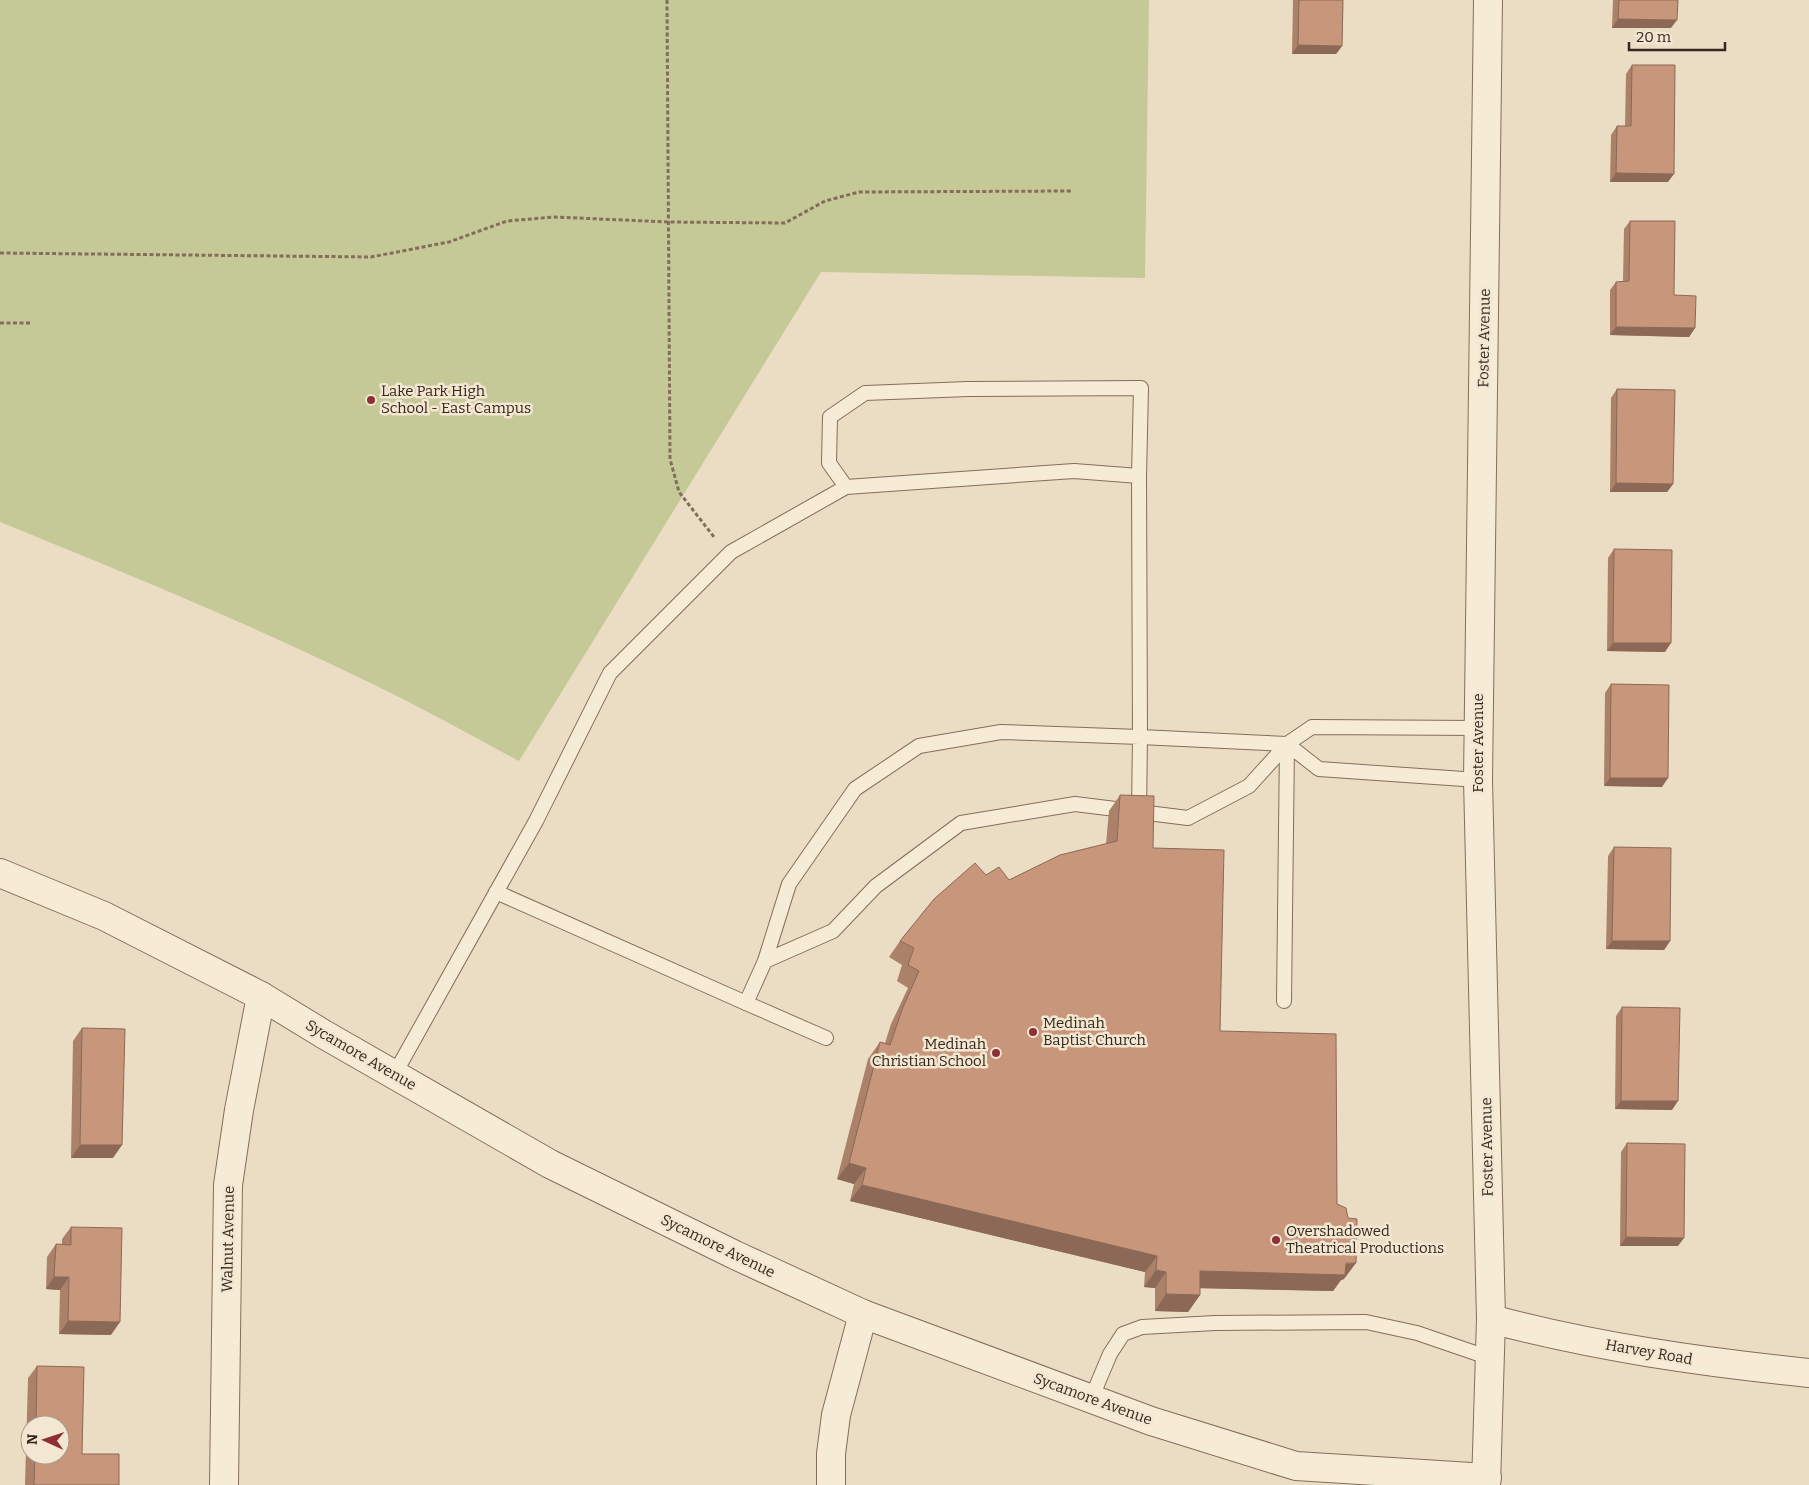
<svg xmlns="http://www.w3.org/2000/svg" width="1809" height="1485" font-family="Bitter,serif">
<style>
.green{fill:#c5c897}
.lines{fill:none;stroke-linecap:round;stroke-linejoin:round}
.service-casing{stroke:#846e5b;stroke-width:16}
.minor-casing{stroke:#846e5b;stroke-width:30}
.tertiary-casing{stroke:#846e5b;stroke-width:30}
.path{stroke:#846e5b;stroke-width:3;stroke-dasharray:4 2.5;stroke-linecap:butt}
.service{stroke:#f6ebd5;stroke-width:14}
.minor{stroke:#f6ebd5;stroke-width:28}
.tertiary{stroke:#f6ebd5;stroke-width:28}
.wall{fill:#ab816a;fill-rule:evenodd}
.shaded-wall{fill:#8b6956}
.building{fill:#c7967b;stroke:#8b6956}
.poi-dot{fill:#8f2f35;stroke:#f3e7d2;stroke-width:2}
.labels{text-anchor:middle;stroke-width:5;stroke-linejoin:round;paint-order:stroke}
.street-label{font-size:15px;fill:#34281e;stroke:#f3e7d2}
.poi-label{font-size:15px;fill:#34281e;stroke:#f3e7d2;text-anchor:start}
</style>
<rect width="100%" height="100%" fill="#ebddc3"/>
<path class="green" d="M0 0H1149L1145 278 821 272 519 761C478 739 437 716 395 695 267 631 133 576 0 522Z"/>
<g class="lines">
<g class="service-casing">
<g id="service">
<polyline points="846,487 829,463 830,417 865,393 968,389 1141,388 1139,476"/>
<polyline points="496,892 746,1003"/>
<polyline points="765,961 789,884 855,789 919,746 1001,732 1140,737 1139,812"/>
<polyline points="1284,1001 1287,744"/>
<polyline points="826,1038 746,1003 765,961 833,931 876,886 961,823 1075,804 1188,818 1249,786 1287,744 1312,727 1478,728"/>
<polyline points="394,1075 536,821 610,673 731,552 846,487 1074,471 1139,476 1140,737 1287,744 1319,769 1478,780"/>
<polyline points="1091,1399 1110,1354 1123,1334 1142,1327 1215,1323 1366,1322 1417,1333 1490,1358"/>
</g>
</g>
<g class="minor-casing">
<g id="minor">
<polyline points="0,873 104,916 261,996 325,1035 550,1164 735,1255 863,1314 1151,1421 1296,1466 1487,1478"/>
<path d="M1491 1319C1595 1347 1702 1362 1809 1373"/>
<polyline points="224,1485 228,1185 239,1110 261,996"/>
<polyline points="831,1485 831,1454 836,1415 863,1314"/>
</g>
</g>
<g class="tertiary-casing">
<polyline id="tertiary" points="1486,1485 1491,1319 1478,780 1488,0"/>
</g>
<g class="path">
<polyline points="667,0 670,459 679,492 714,537"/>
<polyline points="0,253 371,257 449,242 507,221 554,217 669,222 785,223 825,201 859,192 1071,191"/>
<polyline points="0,323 32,323"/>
</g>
<use href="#service" class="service"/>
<use href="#minor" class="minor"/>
<use href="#tertiary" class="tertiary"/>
</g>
<g class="wall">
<polygon points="1293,0 1343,0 1342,46 1336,54 1292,54"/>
<polygon points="1613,0 1678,0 1671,28 1612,28"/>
<polygon points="1632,65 1668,182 1610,182 1611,135 1617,126 1625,126 1626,74"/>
<polygon points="1630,221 1674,295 1695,328 1689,337 1610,335 1610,290 1616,282 1623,281 1624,229"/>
<polygon points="1617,389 1673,484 1667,492 1610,492 1611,398"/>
<polygon points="1614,549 1665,652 1607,651 1608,558"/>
<polygon points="1611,684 1662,787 1604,786 1605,693"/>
<polygon points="1120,795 1153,848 1220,1031 1337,1204 1344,1279 1341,1280 1333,1291 1200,1288 1200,1295 1188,1312 1155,1311 1155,1288 1144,1287 1145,1272 850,1201 854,1184 837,1179 868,1059 880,1042 885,1043 891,1024 908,988 897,981 902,965 889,957 900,941 986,875 1009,880 1106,844 1109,811"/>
<polygon points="1614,847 1670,941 1664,950 1606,949 1608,856"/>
<polygon points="1622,1007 1672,1110 1615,1109 1616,1016"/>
<polygon points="82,1028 113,1158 71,1158 73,1041"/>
<polygon points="1627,1143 1678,1246 1620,1246 1621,1152"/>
<polygon points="71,1227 111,1335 59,1334 60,1290 46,1289 47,1257 56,1244 62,1244 62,1239"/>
<path d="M37 1366 82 1454 119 1485H25L28 1378ZM30 1425H60V1455H30Z"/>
</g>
<g class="shaded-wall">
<polygon points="1618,19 1677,20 1671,28 1612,28"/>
<polygon points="1298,45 1342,46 1336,54 1292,54"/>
<polygon points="1616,173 1674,174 1668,182 1610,182"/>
<polygon points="1616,327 1695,328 1689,337 1610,335"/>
<polygon points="1616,483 1673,484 1667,492 1610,492"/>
<polygon points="1613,643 1671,643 1665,652 1607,651"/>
<polygon points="1610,778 1668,778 1662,787 1604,786"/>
<polygon points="1612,941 1670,941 1664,950 1606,949"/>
<polygon points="1621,1101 1678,1101 1672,1110 1615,1109"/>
<polygon points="80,1145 122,1145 113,1158 71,1158"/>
<polygon points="849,1163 866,1168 854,1184 837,1179"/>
<polygon points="862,1185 1157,1256 1145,1272 850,1201"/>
<polygon points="1626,1237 1684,1238 1678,1246 1620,1246"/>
<polygon points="1356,1263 1344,1279 1341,1280 1333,1291 1189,1288 1200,1271"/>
<polygon points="1156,1270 1166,1272 1155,1288 1144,1287"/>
<polygon points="54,1277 69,1277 60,1290 46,1289"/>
<polygon points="1166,1294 1200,1295 1188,1312 1155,1311"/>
<polygon points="68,1321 120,1322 111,1335 59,1334"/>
</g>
<g class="building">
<polygon points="1299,0 1343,0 1342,46 1298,45"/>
<polygon points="1619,0 1678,0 1677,20 1618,19"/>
<polygon points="1632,65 1675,65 1674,174 1616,173 1617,126 1631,126"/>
<polygon points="1630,221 1675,221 1674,295 1696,296 1695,328 1616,327 1616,282 1629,281"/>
<polygon points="1617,389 1675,390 1673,484 1616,483"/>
<polygon points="1614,549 1672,550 1671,643 1613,643"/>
<polygon points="1611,684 1669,685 1668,778 1610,778"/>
<polygon points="1120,795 1154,796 1153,848 1224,850 1220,1031 1336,1034 1337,1204 1346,1208 1348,1218 1357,1219 1356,1263 1346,1263 1345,1275 1200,1271 1200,1295 1166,1294 1166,1272 1156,1270 1157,1256 862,1185 866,1168 849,1163 880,1042 890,1045 903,1007 919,971 908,965 914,948 900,941 934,899 975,863 986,875 999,867 1009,880 1060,855 1117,841"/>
<polygon points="1614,847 1671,848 1670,941 1612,941"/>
<polygon points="1622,1007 1680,1008 1678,1101 1621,1101"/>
<polygon points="82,1028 125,1029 122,1145 80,1145"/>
<polygon points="1627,1143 1685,1144 1684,1238 1626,1237"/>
<polygon points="71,1227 122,1228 120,1322 68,1321 69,1277 54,1277 56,1244 71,1245"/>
<polygon points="37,1366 84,1367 82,1454 119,1454 119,1485 34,1485 35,1455 60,1455 60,1425 36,1425"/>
</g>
<g class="poi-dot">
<circle cx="371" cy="400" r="5"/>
<circle cx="1033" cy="1032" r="5"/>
<circle cx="996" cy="1053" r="5"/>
<circle cx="1276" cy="1240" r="5"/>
</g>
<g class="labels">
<g class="street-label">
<text transform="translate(1484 338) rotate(-89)" y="5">Foster Avenue</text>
<text transform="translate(1478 743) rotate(-90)" y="5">Foster Avenue</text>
<text transform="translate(361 1055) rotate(30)" y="5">Sycamore Avenue</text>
<text transform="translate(1487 1147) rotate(-91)" y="5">Foster Avenue</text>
<text transform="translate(228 1239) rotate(-89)" y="5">Walnut Avenue</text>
<text transform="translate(718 1246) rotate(26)" y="5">Sycamore Avenue</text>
<text transform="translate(1649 1352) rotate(10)" y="5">Harvey Road</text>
<text transform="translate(1093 1399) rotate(20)" y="5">Sycamore Avenue</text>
</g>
<g class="poi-label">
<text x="381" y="396">Lake Park High<tspan x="381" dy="17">School - East Campus</tspan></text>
<text x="1043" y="1028">Medinah<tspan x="1043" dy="17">Baptist Church</tspan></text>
<text x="986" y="1049" text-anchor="end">Medinah<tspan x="986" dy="17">Christian School</tspan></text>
<text x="1286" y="1236">Overshadowed<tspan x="1286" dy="17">Theatrical Productions</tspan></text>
</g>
</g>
<g transform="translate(45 1440) rotate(273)"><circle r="24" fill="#f3e7d2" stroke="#a79b8a"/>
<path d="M0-4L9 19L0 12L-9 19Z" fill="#8f2f35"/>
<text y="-8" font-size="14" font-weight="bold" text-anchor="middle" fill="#34281e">N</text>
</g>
<path d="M1629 42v8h96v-8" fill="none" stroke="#34281e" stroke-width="2.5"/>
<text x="1636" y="42" font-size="15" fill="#34281e" stroke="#f3e7d2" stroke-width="4" paint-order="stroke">20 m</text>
</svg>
